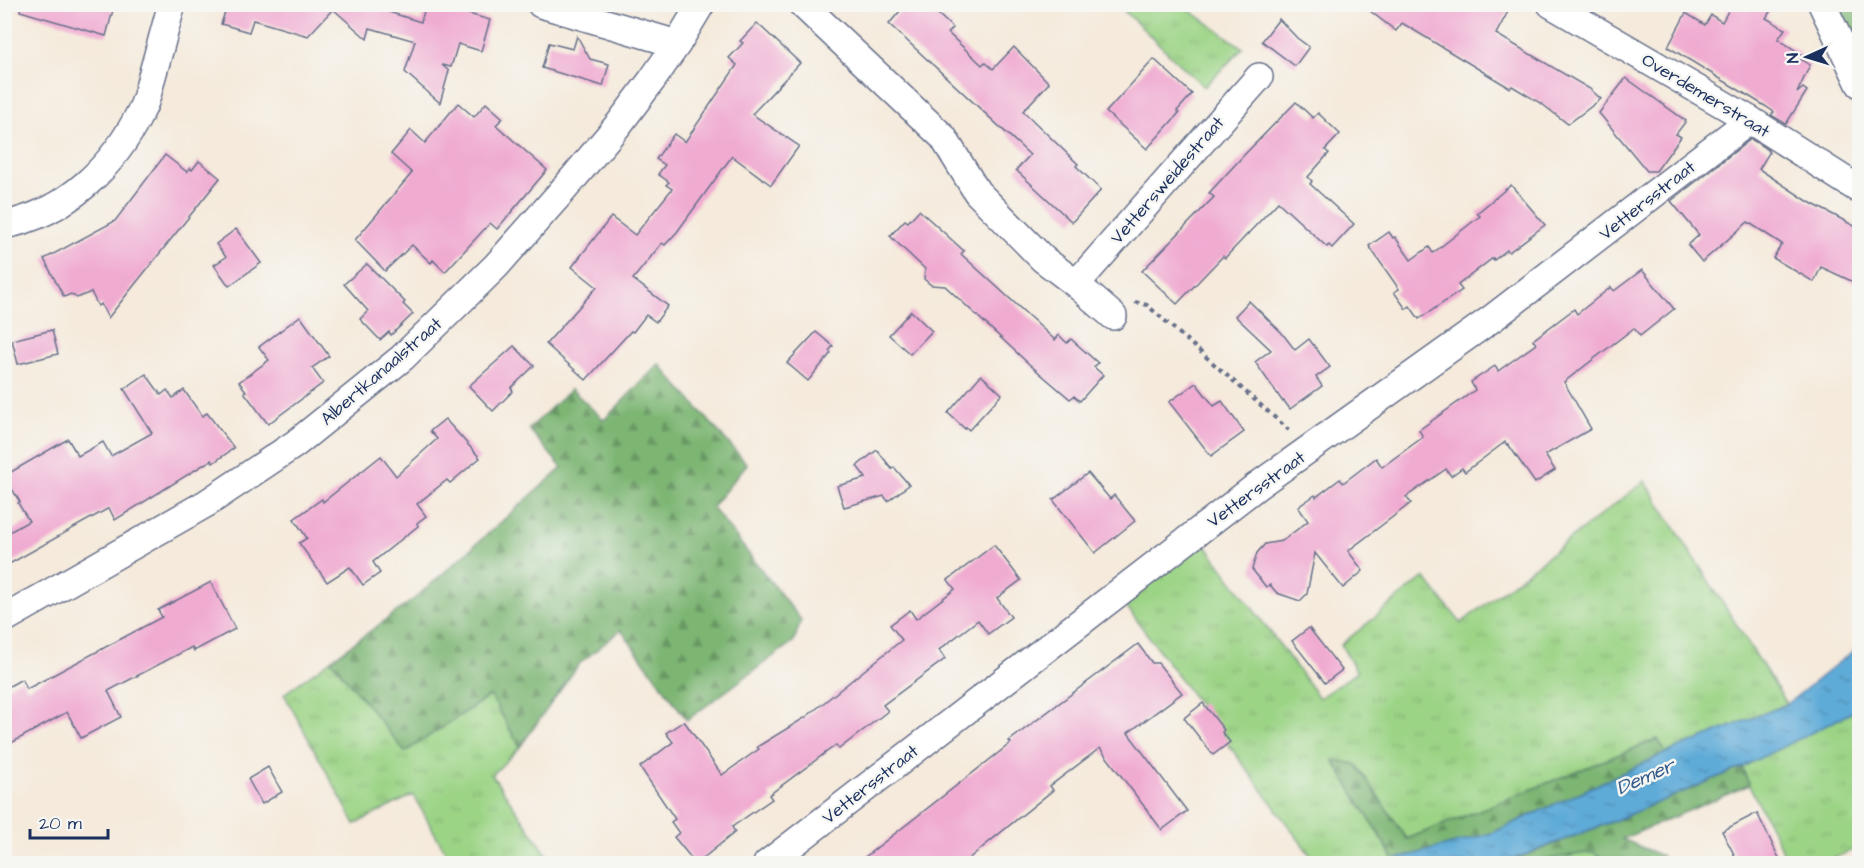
<svg xmlns="http://www.w3.org/2000/svg" width="1864" height="868" font-family="'Architects Daughter',sans-serif">
<style>
.grass{fill:url(#grass-tufts);stroke:#5c8272;stroke-width:1.5}
.forest{fill:url(#forest-firs);stroke:#4c7268;stroke-width:1.5}
.water{fill:url(#water-ripples);stroke:#3d6d9b;stroke-width:1.5}
.building{fill:#f0abd1}
.lines{fill:none;stroke-linecap:round;stroke-linejoin:round}
.minor-casing{stroke:#67708a;stroke-width:30}
.path{stroke:#67708a;stroke-width:4;stroke-dasharray:4.5 4.5;stroke-linecap:butt}
.minor{stroke:#fff;stroke-width:27}
.labels{text-anchor:middle;stroke-width:5;stroke-linejoin:round;paint-order:stroke}
.street-label{font-size:18px;fill:#1b2f5e;stroke:#f6f6f2}
.water-label{font-size:20px;font-style:italic;fill:#335a89;stroke:#f6f6f2}
</style>
<defs>
<pattern id="grass-tufts" width="24" height="20" patternUnits="userSpaceOnUse" patternTransform="scale(1.5)"><rect width="24" height="20" fill="#9cd486"/><path d="M3 7l-1-3M5 7V3M7 7l1-3M15 17l-1-3M17 17v-4M19 17l1-3" fill="none" stroke="#86b676"/></pattern>
<pattern id="forest-firs" width="22" height="20" patternUnits="userSpaceOnUse" patternTransform="scale(1.5)"><rect width="22" height="20" fill="#7db673"/><path d="M5 1l3.5 6h-7zM16 11l3.5 6h-7z" fill="#669462"/></pattern>
<pattern id="water-ripples" width="26" height="14" patternUnits="userSpaceOnUse" patternTransform="scale(1.5)"><rect width="26" height="14" fill="#5fabd8"/><path d="M2 4q2-2 4 0t4 0M15 11q2-2 4 0t4 0" fill="none" stroke="#4e8cb2"/></pattern>
</defs>
<rect width="100%" height="100%" fill="#f6f6f2"/>
<filter id="ink" filterUnits="userSpaceOnUse"><feTurbulence type="fractalNoise" baseFrequency=".0167" numOctaves="2"/><feDisplacementMap in="SourceGraphic" scale="12" xChannelSelector="R" yChannelSelector="G"/><feConvolveMatrix kernelMatrix="1 2 1 2 8 2 1 2 1" color-interpolation-filters="sRGB"/></filter>
<filter id="wash" filterUnits="userSpaceOnUse"><feTurbulence type="fractalNoise" baseFrequency=".008" numOctaves="4" result="noise"/><feDisplacementMap in="SourceGraphic" scale="24" xChannelSelector="R" yChannelSelector="G"/><feGaussianBlur stdDeviation="1.35" result="paint"/><feColorMatrix in="noise" values="0 0 0 0 0 0 0 0 0 0 0 0 0 0 0 0 0 1.4 0 .05"/><feComposite in="paint" operator="in"/></filter>
<g filter="url(#wash)">
<rect width="100%" height="100%" fill="#f5eadb"/>
<g class="grass">
<polygon points="1118,5 1182,5 1243,48 1204,87"/>
<polygon points="1645,481 1787,704 1666,753 1658,739 1407,839 1356,764 1334,761 1395,861 1382,864 1316,863 1121,599 1202,540 1319,698 1357,672 1341,645 1424,577 1461,623"/>
<polygon points="331,660 405,752 491,695 520,747 492,775 553,863 452,863 413,795 355,824 284,694"/>
<polygon points="1859,709 1859,848 1820,863 1789,863 1749,785 1742,767"/>
<polygon points="1594,852 1609,863 1540,864 1555,858"/>
</g>
<g class="forest">
<polygon points="1829,5 1859,5 1859,66"/>
<polygon points="659,364 747,464 712,507 801,620 794,641 687,720 621,630 579,664 520,747 490,695 405,752 331,660 414,599 562,468 529,429 571,389 604,420"/>
<polygon points="1658,739 1666,753 1492,833 1395,861 1333,760 1356,764 1407,839"/>
<polygon points="1742,767 1749,785 1622,839 1662,856 1663,863 1609,863 1593,852 1555,858 1539,863 1503,864 1616,820"/>
</g>
<polygon class="water" points="1859,646 1859,709 1742,767 1616,820 1503,863 1382,863 1492,833 1666,753 1787,704"/>
<g id="blocks">
<g class="building">
<polygon points="21,4 93,4 113,10 106,36 20,11"/>
<polygon points="219,4 381,4 379,9 421,22 426,4 448,4 447,8 490,20 481,51 458,44 451,67 442,65 449,71 440,103 405,72 415,41 370,28 367,39 333,9 308,36 253,20 249,32 221,24 225,12 218,10"/>
<polygon points="906,4 927,4 953,28 948,33 982,65 985,62 993,69 1014,47 1049,83 1023,111 1078,164 1076,166 1101,190 1072,222 1016,170 1030,155 889,24"/>
<polygon points="1361,4 1512,4 1496,34 1590,89 1601,99 1568,124 1542,104 1512,86 1510,88 1402,23 1396,31"/>
<polygon points="1732,4 1775,4 1766,18 1785,29 1778,39 1801,54 1799,58 1810,65 1797,93 1803,88 1807,91 1786,124 1771,115 1774,112 1765,106 1668,47 1686,13 1705,25 1711,15 1722,22"/>
<polygon points="1279,19 1297,38 1309,47 1295,66 1262,41"/>
<polygon points="757,23 800,63 752,114 799,146 771,185 732,156 677,232 665,245 662,243 633,279 668,306 656,322 646,315 633,332 631,331 586,380 546,344 597,287 572,267 611,217 635,235 672,189 666,185 669,182 658,174 665,165 656,159 674,134 685,142 737,65 729,58 743,43 740,41"/>
<polygon points="577,36 590,59 609,64 603,86 542,68 549,43 573,49"/>
<polygon points="1154,59 1192,94 1177,111 1179,113 1147,149 1106,112"/>
<polygon points="1626,78 1686,121 1676,134 1681,137 1656,171 1647,171 1599,113"/>
<polygon points="1296,102 1313,118 1318,113 1340,134 1325,150 1329,153 1308,177 1312,181 1310,184 1354,224 1332,248 1329,245 1327,247 1278,202 1225,258 1223,256 1177,304 1142,271 1214,197 1209,193 1245,154"/>
<polygon points="458,103 474,117 486,103 503,118 496,125 547,170 497,229 490,223 445,272 433,260 431,263 412,245 385,271 355,240 412,173 391,154 411,130 425,143"/>
<polygon points="1751,139 1768,150 1769,153 1759,169 1809,202 1860,229 1860,285 1821,267 1814,282 1773,258 1782,244 1748,222 1702,262 1688,245 1699,235 1671,201"/>
<polygon points="165,155 187,172 190,168 192,170 199,161 220,178 108,318 101,304 98,306 91,292 77,298 71,294 64,297 44,259 115,221"/>
<polygon points="1511,185 1545,225 1509,252 1507,250 1494,260 1493,258 1458,285 1462,290 1419,319 1410,306 1406,309 1394,292 1399,289 1369,246 1389,232 1393,238 1395,237 1411,260 1429,247 1433,253 1480,216 1477,213"/>
<polygon points="919,210 964,251 961,254 1055,340 1059,335 1067,343 1071,339 1098,363 1094,367 1103,375 1080,401 1074,396 1070,399 1029,364 945,286 931,285 924,279 925,269 890,236 905,220 908,222"/>
<polygon points="236,229 261,263 229,286 214,265 226,257 216,244"/>
<polygon points="367,264 405,302 403,304 413,314 391,335 389,332 380,340 360,319 368,311 344,284"/>
<polygon points="1642,270 1674,309 1640,336 1634,328 1564,382 1591,429 1545,455 1555,470 1535,483 1508,444 1507,445 1505,442 1465,472 1462,468 1451,476 1446,469 1406,497 1411,503 1348,551 1363,571 1343,588 1315,553 1307,594 1300,601 1277,593 1270,585 1266,587 1252,569 1257,553 1265,544 1282,541 1308,521 1298,507 1315,495 1316,497 1340,479 1343,483 1376,458 1382,467 1423,437 1419,430 1475,390 1471,382 1495,366 1498,371 1536,344 1533,340 1574,309 1577,314 1611,287 1614,291"/>
<polygon points="1249,301 1282,333 1295,350 1309,339 1330,367 1316,377 1322,386 1290,409 1284,401 1283,402 1255,362 1271,350 1235,316"/>
<polygon points="911,311 932,331 910,354 889,335"/>
<polygon points="300,316 329,356 312,368 323,383 268,424 244,392 246,391 239,382 269,360 259,347"/>
<polygon points="52,330 58,354 18,364 12,340"/>
<polygon points="816,332 833,346 829,351 831,353 808,381 787,363"/>
<polygon points="514,346 534,366 511,388 513,391 493,411 469,386"/>
<polygon points="146,374 161,395 167,390 173,398 184,390 202,416 207,413 234,448 213,463 211,460 115,520 109,508 4,567 4,535 29,521 18,503 20,502 4,476 68,439 78,456 103,442 111,456 152,433 124,389"/>
<polygon points="981,375 1002,394 969,430 966,427 965,429 948,413"/>
<polygon points="1196,383 1214,406 1222,401 1244,432 1211,456 1169,402"/>
<polygon points="445,419 480,458 450,483 447,480 417,504 426,516 417,523 418,526 373,562 380,573 363,585 350,567 327,582 299,543 307,538 294,519 322,499 323,502 381,456 396,476 437,439 430,431"/>
<polygon points="877,450 892,469 894,467 909,485 888,501 884,496 844,507 837,486 866,478 857,466"/>
<polygon points="1088,473 1110,499 1114,495 1135,521 1095,553 1053,500"/>
<polygon points="994,545 1021,580 997,598 1011,617 988,634 978,620 939,650 945,659 883,705 888,711 839,749 836,745 769,795 772,799 732,827 735,832 696,864 674,837 679,833 671,822 675,819 640,767 673,742 666,733 684,721 722,775 759,749 757,747 806,717 902,640 890,625 910,610 916,619 955,589 948,580"/>
<polygon points="211,582 235,629 194,651 192,647 108,691 121,717 81,738 67,712 4,747 4,689 22,679 27,689 162,617 158,610"/>
<polygon points="1309,628 1342,670 1325,683 1292,641"/>
<polygon points="1138,644 1152,663 1158,663 1182,693 1128,733 1187,811 1162,830 1100,748 1050,786 1053,790 962,864 856,864 1011,743 1009,741"/>
<polygon points="1203,703 1224,730 1222,732 1230,742 1213,755 1184,718"/>
<polygon points="268,767 282,792 262,804 248,779"/>
<polygon points="1757,813 1782,864 1739,864 1722,831"/>
</g>
</g>
</g>
<g filter="url(#ink)">
<use href="#blocks" fill-opacity="0" stroke="#67708a" stroke-width="1.5"/>
<g class="lines">
<g class="minor-casing">
<g id="minor">
<polyline points="541,4 677,44"/>
<polyline points="802,4 943,137 977,192 1043,259 1076,284 1113,316"/>
<polyline points="1551,4 1750,120 1860,190"/>
<polyline points="1822,4 1860,84"/>
<path d="M4 225C67 213 114 166 141 111 147 100 149 87 152 76 159 52 165 28 172 4"/>
<polyline points="1076,284 1259,77"/>
<polyline points="4,619 207,503 295,444 402,358 496,266 565,188 619,124 652,80 677,44 701,4"/>
<polyline points="767,864 1257,486 1494,317 1750,120"/>
</g>
</g>
<polyline class="path" points="1135,302 1147,305 1289,430"/>
<use href="#minor" class="minor"/>
</g>
</g>
<g class="labels">
<g class="street-label">
<text transform="translate(1706 95) rotate(31)" y="6">Overdemerstraat</text>
<text transform="translate(1167 180) rotate(-49)" y="6">Vettersweidestraat</text>
<text transform="translate(1647 200) rotate(-38)" y="6">Vettersstraat</text>
<text transform="translate(381 371) rotate(-41)" y="6">Albertkanaalstraat</text>
<text transform="translate(1256 489) rotate(-36)" y="6">Vettersstraat</text>
<text transform="translate(870 784) rotate(-38)" y="6">Vettersstraat</text>
</g>
<g class="water-label">
<text transform="translate(1645 776) rotate(-24)" y="7">Demer</text>
</g>
</g>
<rect width="1864" height="868" fill="none" stroke="#f6f6f2" stroke-width="24"/>
<g transform="translate(1807 57) rotate(266)" stroke="#f6f6f2" stroke-width="4.5" paint-order="stroke">
<path d="M0-4.5L10 22L0 15L-10 22Z" fill="#1b2f5e"/>
<text y="-9" font-size="16" font-weight="bold" text-anchor="middle" fill="#1b2f5e">N</text>
</g>
<path d="M30 829v9h78v-9" fill="none" stroke="#1b2f5e" stroke-width="3"/>
<text x="39" y="829" font-size="18" fill="#1b2f5e" stroke="#f6f6f2" stroke-width="4.5" paint-order="stroke">20 m</text>
</svg>
